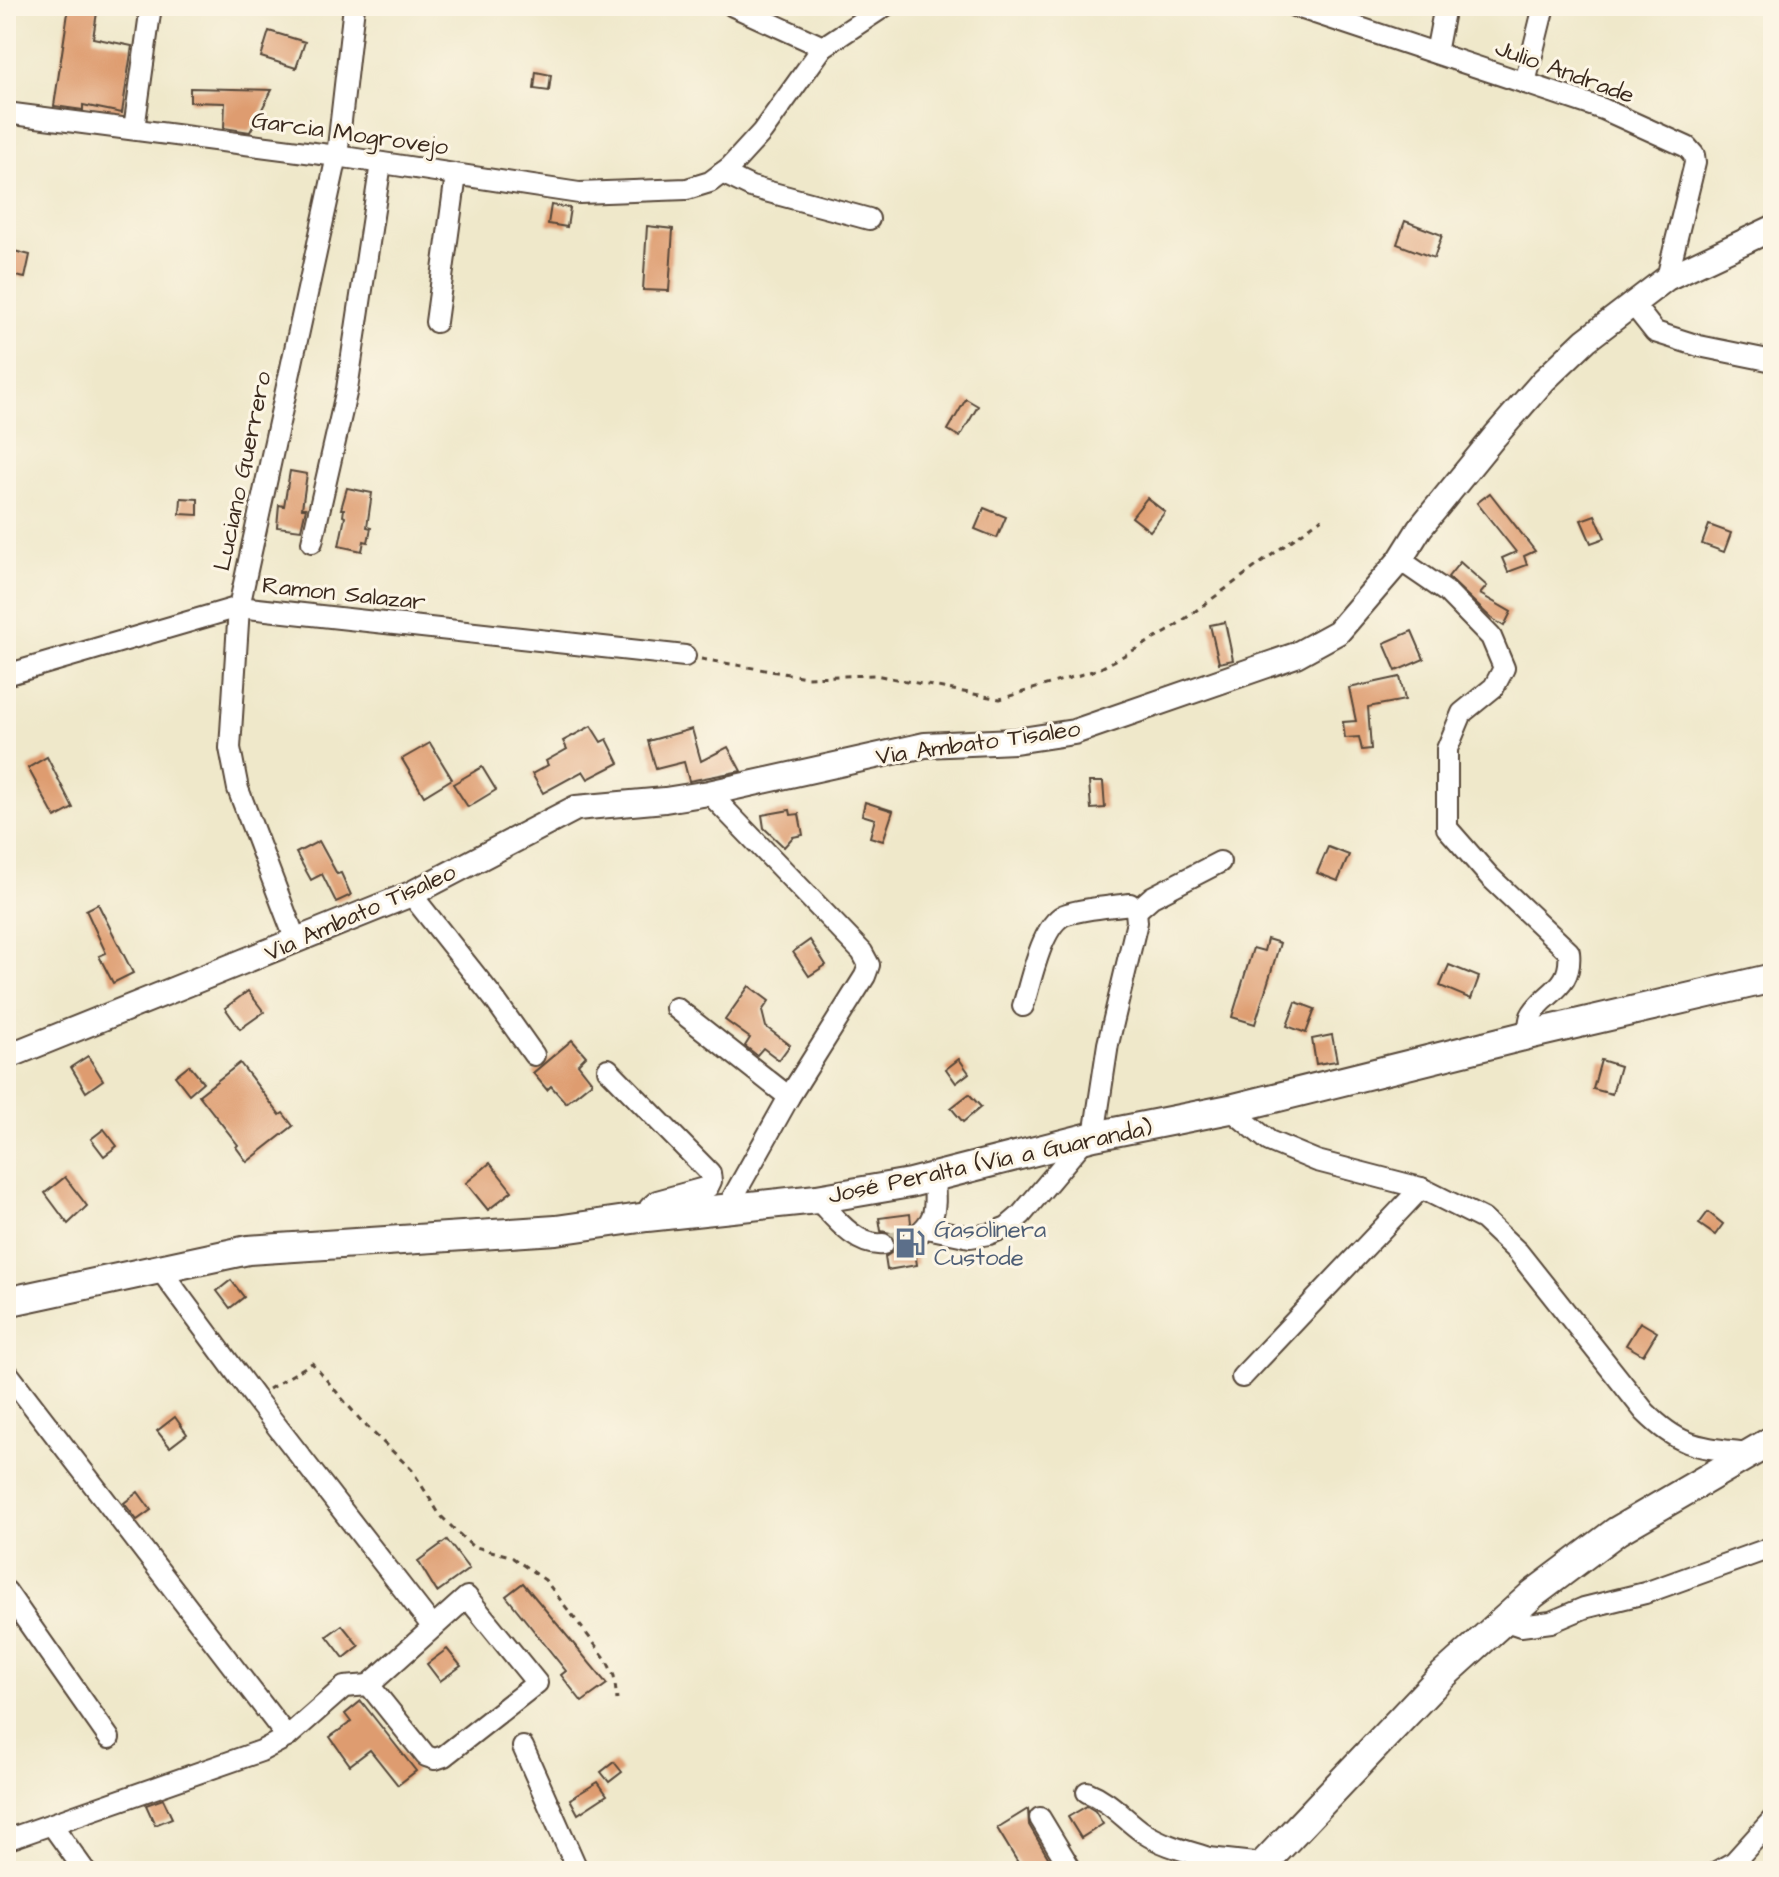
<svg xmlns="http://www.w3.org/2000/svg" width="1779" height="1877" font-family="'Architects Daughter',sans-serif">
<style>
.building{fill:#de9c6f}
.lines{fill:none;stroke-linecap:round;stroke-linejoin:round}
.minor-tunnel{stroke:#cbc2a8;stroke-width:20;stroke-dasharray:20 10;stroke-linecap:butt}
.minor-casing{stroke:#564638;stroke-width:24}
.major-casing{stroke:#564638;stroke-width:28}
.highway-casing{stroke:#564638;stroke-width:32}
.path{stroke:#564638;stroke-width:3;stroke-dasharray:6 6;stroke-linecap:butt}
.minor{stroke:#fff;stroke-width:20}
.major{stroke:#fff;stroke-width:24}
.highway{stroke:#fff;stroke-width:28}
.labels{text-anchor:middle;stroke-width:6;stroke-linejoin:round;paint-order:stroke}
.street-label{font-size:24px;fill:#3b2a1e;stroke:#fcf5e5}
.service-label{font-size:24px;fill:#4e5e75;stroke:#fcf5e5;text-anchor:start}
</style>
<rect width="100%" height="100%" fill="#fcf5e5"/>
<filter id="ink" filterUnits="userSpaceOnUse"><feTurbulence type="fractalNoise" baseFrequency=".0125" numOctaves="2"/><feDisplacementMap in="SourceGraphic" scale="16" xChannelSelector="R" yChannelSelector="G"/><feConvolveMatrix kernelMatrix="1 2 1 2 8 2 1 2 1" color-interpolation-filters="sRGB"/></filter>
<filter id="wash" filterUnits="userSpaceOnUse"><feTurbulence type="fractalNoise" baseFrequency=".006" numOctaves="4" result="noise"/><feDisplacementMap in="SourceGraphic" scale="32" xChannelSelector="R" yChannelSelector="G"/><feGaussianBlur stdDeviation="1.8" result="paint"/><feColorMatrix in="noise" values="0 0 0 0 0 0 0 0 0 0 0 0 0 0 0 0 0 1.4 0 .05"/><feComposite in="paint" operator="in"/></filter>
<g filter="url(#wash)">
<rect width="100%" height="100%" fill="#efe8ca"/>
<g id="blocks">
<g class="building">
<polygon points="69,6 98,6 93,38 132,46 122,113 83,105 83,110 54,106"/>
<polygon points="269,31 305,42 296,68 261,57"/>
<polygon points="536,72 551,75 549,91 534,89"/>
<polygon points="190,88 272,90 250,132 224,128 225,103 190,102"/>
<polygon points="551,205 570,208 567,227 548,224"/>
<polygon points="1405,221 1442,235 1434,258 1397,244"/>
<polygon points="647,226 673,229 669,291 643,290"/>
<polygon points="6,249 30,255 25,278 6,274"/>
<polygon points="966,399 978,406 960,437 948,430"/>
<polygon points="290,471 307,474 302,508 306,508 301,530 277,527 279,505 284,506"/>
<polygon points="347,488 372,493 367,527 371,528 368,542 364,541 362,551 339,546 345,517 343,516 344,509 341,509"/>
<polygon points="1490,493 1535,551 1524,556 1527,565 1508,572 1502,558 1516,552 1477,503"/>
<polygon points="181,498 198,499 198,515 180,514"/>
<polygon points="1147,498 1165,512 1150,531 1132,517"/>
<polygon points="984,508 1006,517 997,538 975,529"/>
<polygon points="1595,515 1605,538 1591,543 1581,520"/>
<polygon points="1709,525 1731,533 1724,552 1702,544"/>
<polygon points="1460,562 1487,586 1480,594 1511,612 1504,626 1491,618 1448,577"/>
<polygon points="1225,622 1233,660 1219,663 1210,625"/>
<polygon points="1412,631 1424,659 1396,671 1384,643"/>
<polygon points="1400,677 1405,700 1368,707 1371,749 1362,750 1359,737 1345,738 1343,722 1356,721 1349,688"/>
<polygon points="591,726 601,742 607,739 619,763 588,779 583,771 543,793 532,774 548,765 546,761 567,749 563,741"/>
<polygon points="692,729 701,761 728,747 741,771 689,781 684,762 656,769 648,741"/>
<polygon points="430,743 452,779 424,796 402,759"/>
<polygon points="47,757 73,808 55,818 28,768"/>
<polygon points="482,767 496,790 468,807 453,784"/>
<polygon points="1089,782 1103,782 1105,808 1091,809"/>
<polygon points="865,802 893,811 883,841 870,837 875,819 862,815"/>
<polygon points="790,810 791,815 799,814 803,835 793,837 784,847 764,828 762,815"/>
<polygon points="319,841 337,874 341,873 351,895 336,902 322,874 311,880 296,853"/>
<polygon points="1328,847 1349,855 1338,881 1317,873"/>
<polygon points="98,904 133,973 113,983 99,956 106,953 86,910"/>
<polygon points="1267,939 1280,943 1255,1024 1232,1017 1253,948 1264,951"/>
<polygon points="810,940 826,965 809,976 793,952"/>
<polygon points="1449,965 1479,977 1471,999 1440,986"/>
<polygon points="749,986 769,1001 762,1011 766,1027 790,1045 779,1060 763,1048 757,1055 754,1053 745,1046 750,1038 725,1020"/>
<polygon points="248,991 264,1012 240,1029 225,1008"/>
<polygon points="1296,1002 1315,1009 1306,1033 1287,1026"/>
<polygon points="1332,1035 1337,1061 1316,1064 1312,1039"/>
<polygon points="572,1040 586,1056 578,1064 592,1082 566,1103 551,1086 547,1090 533,1073"/>
<polygon points="88,1056 103,1080 86,1092 71,1067"/>
<polygon points="959,1059 969,1073 956,1083 946,1069"/>
<polygon points="1601,1060 1620,1066 1612,1094 1593,1089"/>
<polygon points="240,1063 280,1115 283,1113 293,1126 247,1162 236,1147 238,1145 199,1095"/>
<polygon points="189,1065 203,1082 189,1094 175,1076"/>
<polygon points="969,1094 981,1107 963,1122 951,1108"/>
<polygon points="104,1129 117,1146 104,1156 91,1139"/>
<polygon points="490,1163 512,1191 488,1210 466,1183"/>
<polygon points="65,1177 87,1206 68,1224 45,1193"/>
<polygon points="1708,1212 1723,1224 1715,1235 1699,1224"/>
<polygon points="910,1214 911,1223 901,1233 900,1239 903,1247 915,1251 917,1265 887,1270 885,1257 894,1251 896,1244 890,1233 881,1231 879,1218"/>
<polygon points="231,1280 244,1297 230,1308 217,1291"/>
<polygon points="1640,1322 1657,1332 1643,1355 1626,1345"/>
<polygon points="175,1417 187,1434 170,1447 157,1431"/>
<polygon points="138,1492 151,1510 137,1520 124,1503"/>
<polygon points="447,1540 469,1569 437,1592 418,1561"/>
<polygon points="523,1583 607,1684 582,1702 561,1675 566,1671 506,1596"/>
<polygon points="342,1625 359,1646 344,1658 327,1636"/>
<polygon points="447,1649 461,1666 440,1681 427,1664"/>
<polygon points="361,1701 416,1771 398,1785 370,1750 350,1765 330,1737 351,1722 345,1714"/>
<polygon points="614,1762 622,1772 609,1782 601,1772"/>
<polygon points="598,1782 607,1795 578,1814 570,1799"/>
<polygon points="163,1799 172,1818 155,1825 146,1805"/>
<polygon points="1087,1806 1095,1811 1103,1824 1081,1838 1068,1817"/>
<polygon points="1028,1809 1029,1825 1052,1864 1040,1871 1023,1871 997,1828"/>
</g>
</g>
</g>
<g filter="url(#ink)">
<use href="#blocks" fill-opacity="0" stroke="#564638" stroke-width="2"/>
<g class="lines">
<polyline class="minor-tunnel" points="883,1244 913,1238"/>
<g class="minor-casing">
<g id="minor">
<polyline points="733,6 823,47"/>
<polyline points="1294,6 1603,109 1687,147 1694,155 1695,163 1667,278"/>
<polyline points="1436,53 1445,6"/>
<polyline points="1525,83 1544,6"/>
<polyline points="6,113 337,156 579,193 687,189 710,182 730,167 762,132 823,47 885,6"/>
<polyline points="134,129 151,6"/>
<polyline points="722,173 751,187 869,219"/>
<polyline points="1632,303 1655,332 1699,346 1773,361"/>
<polyline points="436,322 456,175"/>
<polyline points="312,542 347,389 381,163"/>
<path d="M1400 560 1448 593 1491 637 1504 668 1494 687 1462 713 1447 749V828L1490 877 1569 952C1573 990 1543 992 1531 1016 1529 1022 1529 1028 1528 1035"/>
<polyline points="6,675 239,607 685,656"/>
<polyline points="709,793 862,952 869,965 865,976 789,1097 727,1208"/>
<polyline points="411,894 495,1000 534,1055"/>
<polyline points="1136,911 1152,897 1220,862"/>
<polyline points="296,941 238,789 230,748 239,607 337,156 354,6"/>
<path d="M1023 1006C1031 982 1042 921 1067 914 1087 908 1109 907 1130 904L1136 911 1137 922 1108 1044 1094 1136"/>
<polyline points="676,1008 789,1097"/>
<polyline points="608,1069 710,1173 711,1181 708,1187 657,1201 650,1207 647,1217"/>
<path d="M1230 1109 1269 1141 1317 1161 1421 1188 1483 1219 1518 1252 1645 1412C1681 1448 1699 1447 1748 1453"/>
<path d="M817 1199C834 1217 856 1247 883 1244"/>
<polyline points="927,1228 970,1237 989,1234 1007,1227 1021,1215 1085,1139"/>
<path d="M913 1238C939 1219 935 1207 934 1177"/>
<polyline points="159,1268 255,1398 432,1626"/>
<polyline points="6,1371 287,1737"/>
<polyline points="1242,1377 1421,1188"/>
<polyline points="6,1591 109,1738"/>
<polygon points="467,1597 537,1683 444,1756 435,1759 426,1756 369,1685"/>
<polyline points="1503,1620 1521,1626 1551,1622 1584,1608 1645,1593 1773,1547"/>
<polyline points="523,1747 578,1871"/>
<path d="M1087 1792C1110 1801 1124 1819 1144 1833 1164 1846 1187 1851 1209 1858"/>
<polyline points="1040,1818 1072,1871"/>
<polyline points="52,1825 85,1871"/>
<polyline points="6,1840 261,1751 287,1737 344,1687 369,1685"/>
<polyline points="1196,1871 1209,1858 1263,1864 1269,1871"/>
<polyline points="1718,1871 1734,1862 1773,1819"/>
</g>
</g>
<g class="major-casing">
<polyline id="major" points="6,1057 411,894 576,808 665,800 709,793 925,745 1015,741 1074,732 1296,655 1338,632 1400,560 1420,528 1495,436 1544,380 1586,340 1667,278 1773,228"/>
</g>
<g class="highway-casing">
<g id="highway">
<polyline points="6,1302 248,1250 556,1230 647,1217 817,1199 910,1183 1094,1136 1230,1109 1528,1035 1773,978"/>
<polyline points="1257,1871 1439,1679 1533,1594 1617,1531 1773,1440"/>
</g>
</g>
<g class="path">
<polyline points="701,659 806,677 875,675 1000,699 1099,669 1167,632 1322,518"/>
<polyline points="269,1389 312,1363 363,1423 412,1470 440,1515 458,1533 472,1546 510,1556 545,1580 606,1659 614,1676 617,1700"/>
</g>
<use href="#minor" class="minor"/>
<use href="#major" class="major"/>
<use href="#highway" class="highway"/>
</g>
</g>
<defs>
<g id="fuel-bare" transform="scale(2.4)"><path d="M-5.5-6h7V0h2V4h1.3V-2.5L3-4.5l.8-.8L6-3V5H2.5V1h-1V6h-7ZM-4.2-4.7v3.2H.2V-4.7Z" fill="#5c6f8a" stroke="#fcf5e5" stroke-width="2.5" paint-order="stroke"/></g>
</defs>
<g fill-rule="evenodd">
<use href="#fuel-bare" x="910" y="1243"/>
</g>
<g class="labels">
<g class="street-label">
<text transform="translate(1565 71) rotate(20)" y="8">Julio Andrade</text>
<text transform="translate(350 133) rotate(8)" y="8">Garcia Mogrovejo</text>
<text transform="translate(242 471) rotate(-78)" y="8">Luciano Guerrero</text>
<text transform="translate(344 593) rotate(6)" y="8">Ramon Salazar</text>
<text transform="translate(978 742) rotate(-8)" y="8">Via Ambato Tisaleo</text>
<text transform="translate(360 912) rotate(-24)" y="8">Via Ambato Tisaleo</text>
<text transform="translate(990 1161) rotate(-12)" y="8">José Peralta (Vía a Guaranda)</text>
</g>
<g class="service-label">
<text x="934" y="1237">Gasolinera<tspan x="934" dy="28">Custode</tspan></text>
</g>
</g>
<rect width="1779" height="1877" fill="none" stroke="#fcf5e5" stroke-width="32"/>
</svg>
